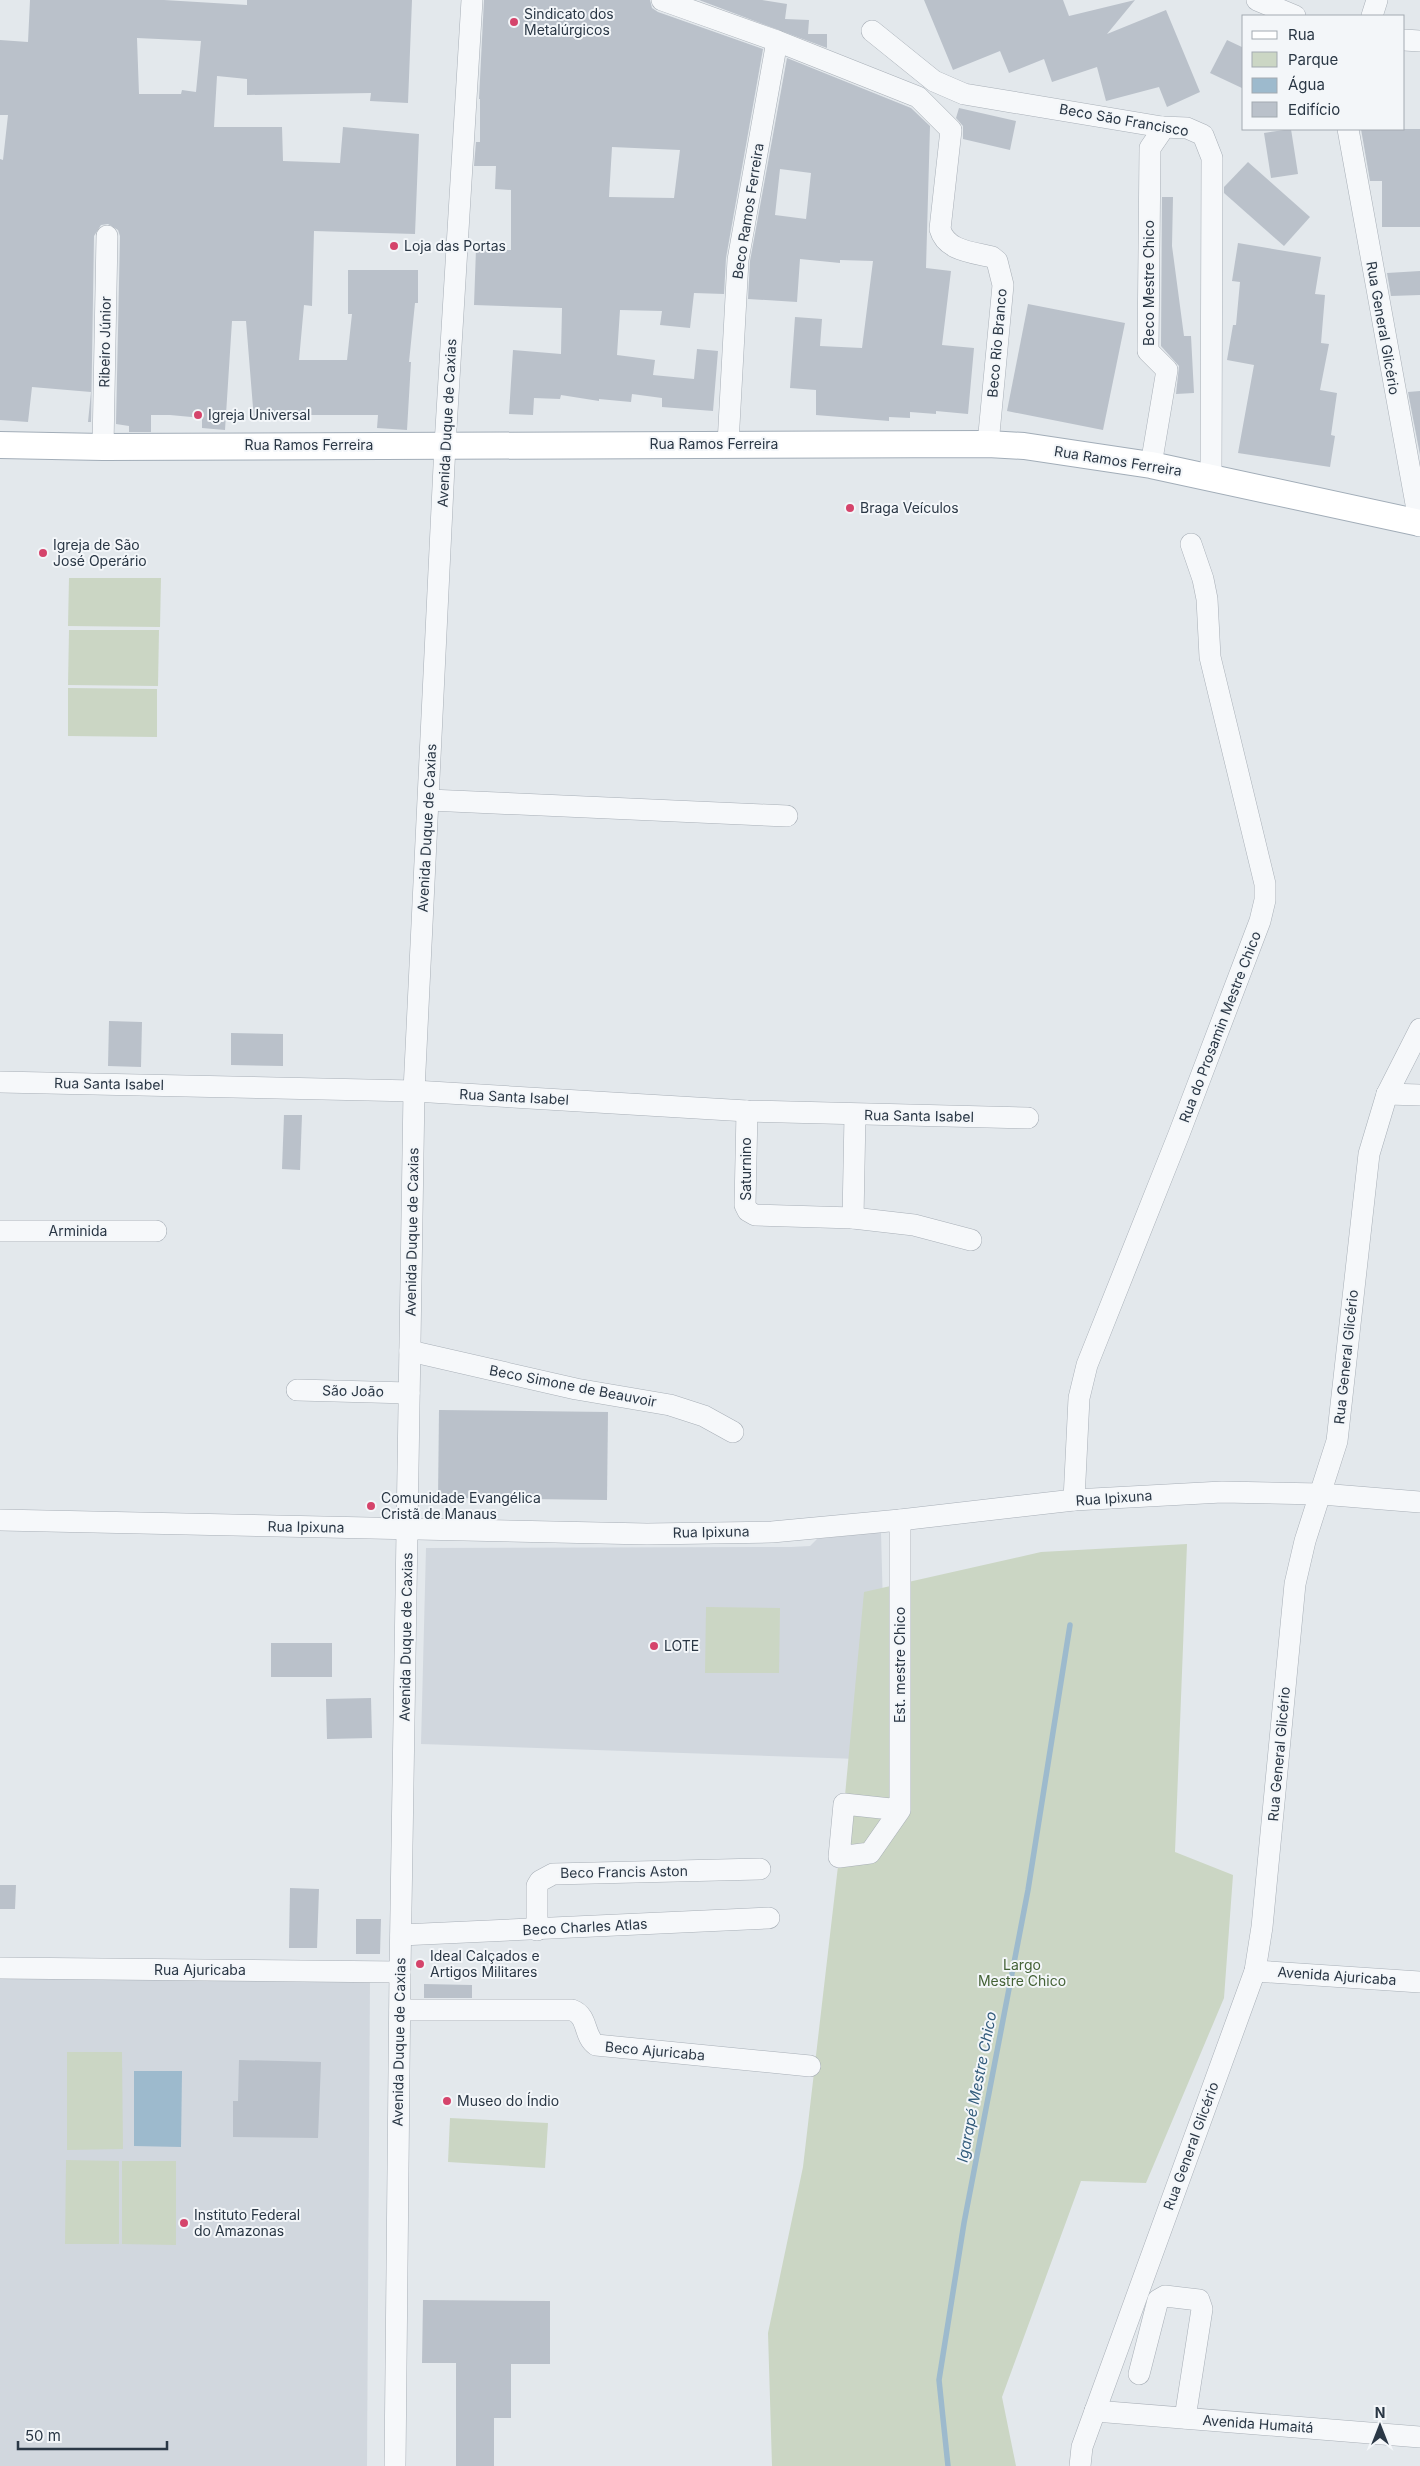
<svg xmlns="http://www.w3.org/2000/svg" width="1420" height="2466" font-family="Inter,sans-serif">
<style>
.built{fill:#d1d7de}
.green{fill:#cbd6c4}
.water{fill:#9dbacd}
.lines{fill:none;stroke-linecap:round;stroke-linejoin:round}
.stream{stroke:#9dbacd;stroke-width:5.5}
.building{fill:#bac1ca;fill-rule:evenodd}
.minor-casing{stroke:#a8afb7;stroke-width:22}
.major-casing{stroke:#a2adb8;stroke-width:28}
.minor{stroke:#f6f8fa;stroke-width:21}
.major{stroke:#fff;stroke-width:26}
.poi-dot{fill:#d5446b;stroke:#f3f6f9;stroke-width:2}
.labels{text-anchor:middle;stroke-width:4;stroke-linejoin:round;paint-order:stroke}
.poi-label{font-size:14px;fill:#2a3745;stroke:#f3f6f9;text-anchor:start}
.street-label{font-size:14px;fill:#2a3745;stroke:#f3f6f9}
.park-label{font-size:14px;fill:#446236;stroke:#f3f6f9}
.water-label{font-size:15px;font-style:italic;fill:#325b7b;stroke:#f3f6f9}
</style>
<rect width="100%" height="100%" fill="#e3e8ec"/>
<g class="built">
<polygon points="881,1532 887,1760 421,1744 426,1548 791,1547 810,1546 817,1539"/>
<polygon points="0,1978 370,1980 367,2466 0,2466"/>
</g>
<g class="green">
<polygon points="69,578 161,578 160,627 68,626"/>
<polygon points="69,630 159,630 158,686 68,685"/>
<polygon points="68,688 157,689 157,737 68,736"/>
<polygon points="1187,1544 1175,1852 1233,1875 1224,1998 1146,2183 1081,2181 1002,2397 1016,2466 772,2466 768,2333 803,2167 840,1849 864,1592 1041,1552"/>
<polygon points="706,1607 780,1608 779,1673 705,1673"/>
<polygon points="67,2052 122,2052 123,2149 67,2150"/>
<polygon points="450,2118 548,2123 545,2168 448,2162"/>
<polygon points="66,2160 119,2161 119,2244 65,2244"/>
<polygon points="122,2161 176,2161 176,2245 122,2244"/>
</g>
<polygon class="water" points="134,2071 182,2071 181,2147 134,2146"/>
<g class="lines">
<polyline class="stream" points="948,2466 939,2380 964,2223 1028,1890 1070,1625"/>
</g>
<g class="building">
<path d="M30 0H164L247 5V0H412L408 103 370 101 371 93 247 95V79L217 76 214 127H282L283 161 340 163 343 127 419 134 415 234 314 231 312 306 304 305 299 360H347L352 314H348V270H418V303H415L409 362H411L407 430 377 428 378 415H309L277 413 278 418 254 420 246 321H232L225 430 202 428V418L170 415H151V432H129V426L116 424 120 236 118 230 108 224 101 225 94 236 91 422H88L91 392 32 387 28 422 0 420V159L3 160 8 115H0V40L28 42ZM137 38 201 41 196 92 182 90 181 94H139Z"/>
<path d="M484 0H650L652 8 658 12 763 49 726 258 724 294 694 293 690 328 660 325 662 311 620 310 617 355 655 360 653 375 694 379 697 349 718 351 713 411 662 407V398L632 394 631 402 599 399V401L561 395 560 399 534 398 533 415 509 414 513 350 561 354 562 308 474 305 476 249 511 250V190L495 189 496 166H474L476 142H480V99H479ZM612 147 680 150 674 198 609 197Z"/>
<polygon points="699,0 762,0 787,4 785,19 809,20 808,34 827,34 827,48"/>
<polygon points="924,0 1063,0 1069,16 1135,0 1107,34 1166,10 1200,92 1167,107 1159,87 1106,101 1097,67 1052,82 1044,59 1009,73 1000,51 953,70"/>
<polygon points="1227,40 1244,48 1244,89 1210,73"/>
<path d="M787 58 911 108 930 126 926 268 951 271 942 345 974 348 968 414 936 411V414L910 412V418L889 417V421L816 415V390L790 388 795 317 822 319 820 346 862 348 873 261 840 260V263L800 259 797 302 748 299 750 261ZM780 169 811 173 806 219 775 215Z"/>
<polygon points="959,108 1016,121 1010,150 963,139 963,126 956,118"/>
<polygon points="1291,129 1298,174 1271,178 1264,133"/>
<polygon points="1361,129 1420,129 1420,227 1382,227 1382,181 1370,181"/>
<polygon points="1248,162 1310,217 1284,246 1224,193 1224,187"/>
<polygon points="1162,197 1173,197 1172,246 1184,336 1191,336 1194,393 1176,394 1179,366 1161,346"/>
<polygon points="1238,243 1321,257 1315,294 1325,295 1321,343 1329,344 1320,390 1337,393 1331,435 1335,436 1330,467 1238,453 1254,365 1227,360 1233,325 1236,325 1240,282 1232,281"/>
<polygon points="1420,271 1420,295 1391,296 1387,273"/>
<polygon points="1028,304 1125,323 1103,430 1007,411"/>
<polygon points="1420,391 1420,455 1408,392"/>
<polygon points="109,1021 142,1022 141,1067 108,1066"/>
<polygon points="231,1033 283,1034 283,1066 231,1065"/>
<polygon points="284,1115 302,1115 300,1170 282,1169"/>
<polygon points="439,1410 608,1412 607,1500 438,1498"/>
<rect x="271" y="1643" width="61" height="34"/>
<polygon points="371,1698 372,1738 327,1739 326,1699"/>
<polygon points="0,1885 16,1885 15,1909 0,1909"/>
<polygon points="290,1888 319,1889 317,1948 289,1948"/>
<polygon points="356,1919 381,1919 380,1954 356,1954"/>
<polygon points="424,1984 472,1985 472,1998 424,1998"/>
<polygon points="239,2060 321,2062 318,2138 233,2137 233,2101 238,2101"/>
<polygon points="423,2300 550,2301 550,2364 511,2364 511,2418 494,2418 494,2466 456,2466 456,2363 422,2363"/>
</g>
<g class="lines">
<g class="minor-casing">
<g id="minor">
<path d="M662 0 777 41 918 97 951 130 940 229C946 251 972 252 992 257L997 261 1003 285 988 444"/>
<polyline points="1257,0 1295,16"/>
<polyline points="1372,16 1377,0"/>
<polyline points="872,31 934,81 964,94 1162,127 1187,128 1203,135 1212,158 1211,478"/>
<polyline points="1404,40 1420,41"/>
<polyline points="1348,129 1420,526"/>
<polyline points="728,444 738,260 777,41"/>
<polyline points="103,447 107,236"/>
<polyline points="1151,465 1167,370 1148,351 1150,148 1161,132 1162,127"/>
<polyline points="429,800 787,816"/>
<polyline points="0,1082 414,1091 747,1111 1028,1118"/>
<polyline points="1387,1094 1420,1095"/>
<polyline points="747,1111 745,1205 748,1211 755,1215 853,1218 914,1225 971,1240"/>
<polyline points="853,1218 855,1115"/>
<polyline points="0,1231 156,1231"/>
<polyline points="410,1351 576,1389 670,1405 704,1416 733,1432"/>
<polyline points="297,1390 409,1393"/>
<polyline points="1074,1500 1079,1398 1087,1365 1179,1134 1260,921 1265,900 1265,884 1210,657 1207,599 1203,579 1191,544"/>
<polyline points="0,1520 647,1534 772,1532 900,1520 1074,1500 1222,1492 1321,1494 1420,1502"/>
<polyline points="900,1520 900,1810 844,1804 839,1857 870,1853 900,1810"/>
<polyline points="537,1930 537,1886 540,1881 553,1874 760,1869"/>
<polyline points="401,1935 769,1918"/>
<polyline points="0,1968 400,1972"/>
<polyline points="1255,1971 1420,1982"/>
<path d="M400 2010H572C589 2016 583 2036 596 2045L810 2066"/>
<polyline points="1139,2374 1158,2300 1165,2296 1199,2300 1202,2309 1185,2418"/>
<polyline points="1095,2411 1420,2437"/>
<polyline points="395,2466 400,1972 414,1091 445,445 472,0"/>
<polyline points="1080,2466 1082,2447 1255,1971 1262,1927 1295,1584 1305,1541 1337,1441 1369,1154 1387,1094 1420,1029"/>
</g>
</g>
<g class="major-casing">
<polyline id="major" points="0,445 103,447 988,444 1024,446 1151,465 1420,523"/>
</g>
<use href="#minor" class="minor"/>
<use href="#major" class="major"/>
</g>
<g class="poi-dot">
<circle cx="514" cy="22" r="5"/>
<circle cx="394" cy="246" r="5"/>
<circle cx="198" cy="415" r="5"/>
<circle cx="850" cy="508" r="5"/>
<circle cx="43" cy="553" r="5"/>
<circle cx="371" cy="1506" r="5"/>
<circle cx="654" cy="1646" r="5"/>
<circle cx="420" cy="1964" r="5"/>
<circle cx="447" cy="2101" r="5"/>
<circle cx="184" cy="2223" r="5"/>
</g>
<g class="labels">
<g class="poi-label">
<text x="524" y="19">Sindicato dos<tspan x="524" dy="16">Metalúrgicos</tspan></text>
<text x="404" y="251">Loja das Portas</text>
<text x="208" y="420">Igreja Universal</text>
<text x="860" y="513">Braga Veículos</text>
<text x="53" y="550">Igreja de São<tspan x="53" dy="16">José Operário</tspan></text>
<text x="381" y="1503">Comunidade Evangélica<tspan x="381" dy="16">Cristã de Manaus</tspan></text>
<text x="664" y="1651">LOTE</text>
<text x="430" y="1961">Ideal Calçados e<tspan x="430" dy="16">Artigos Militares</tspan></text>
<text x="457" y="2106">Museo do Índio</text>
<text x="194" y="2220">Instituto Federal<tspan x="194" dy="16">do Amazonas</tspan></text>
</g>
<g class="street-label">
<text transform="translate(1124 120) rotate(10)" y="5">Beco São Francisco</text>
<text transform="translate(748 211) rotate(-81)" y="5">Beco Ramos Ferreira</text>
<text transform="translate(1149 283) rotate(-90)" y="5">Beco Mestre Chico</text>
<text transform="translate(1383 328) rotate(80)" y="5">Rua General Glicério</text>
<text transform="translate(105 342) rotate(-89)" y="5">Ribeiro Júnior</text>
<text transform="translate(997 343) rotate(-85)" y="5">Beco Rio Branco</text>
<text transform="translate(447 423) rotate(-87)" y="5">Avenida Duque de Caxias</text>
<text x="714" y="449">Rua Ramos Ferreira</text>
<text x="309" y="450">Rua Ramos Ferreira</text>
<text transform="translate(1118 461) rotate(9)" y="5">Rua Ramos Ferreira</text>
<text transform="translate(427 828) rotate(-87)" y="5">Avenida Duque de Caxias</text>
<text transform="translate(1220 1027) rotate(-69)" y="5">Rua do Prosamin Mestre Chico</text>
<text transform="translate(109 1084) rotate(1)" y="5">Rua Santa Isabel</text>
<text transform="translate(514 1097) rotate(3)" y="5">Rua Santa Isabel</text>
<text transform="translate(919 1116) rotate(1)" y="5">Rua Santa Isabel</text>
<text transform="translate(746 1169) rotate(-90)" y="5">Saturnino</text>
<text x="78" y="1236">Arminida</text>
<text transform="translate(412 1232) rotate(-89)" y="5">Avenida Duque de Caxias</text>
<text transform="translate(1346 1357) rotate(-84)" y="5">Rua General Glicério</text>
<text transform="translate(573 1386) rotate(11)" y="5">Beco Simone de Beauvoir</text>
<text transform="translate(353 1391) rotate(1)" y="5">São João</text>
<text transform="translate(1114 1498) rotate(-4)" y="5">Rua Ipixuna</text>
<text transform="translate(306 1527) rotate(1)" y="5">Rua Ipixuna</text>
<text transform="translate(711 1532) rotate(-1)" y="5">Rua Ipixuna</text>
<text transform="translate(406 1637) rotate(-89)" y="5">Avenida Duque de Caxias</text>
<text transform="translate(900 1665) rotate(-90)" y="5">Est. mestre Chico</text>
<text transform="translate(1279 1754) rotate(-85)" y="5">Rua General Glicério</text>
<text transform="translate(624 1872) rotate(-1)" y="5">Beco Francis Aston</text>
<text transform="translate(585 1927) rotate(-3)" y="5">Beco Charles Atlas</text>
<text x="200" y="1975">Rua Ajuricaba</text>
<text transform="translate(1337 1976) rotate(4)" y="5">Avenida Ajuricaba</text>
<text transform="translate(399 2042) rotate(-89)" y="5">Avenida Duque de Caxias</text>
<text transform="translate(655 2051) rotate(5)" y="5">Beco Ajuricaba</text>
<text transform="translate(1191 2146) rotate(-70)" y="5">Rua General Glicério</text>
<text transform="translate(1258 2424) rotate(4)" y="5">Avenida Humaitá</text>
</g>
<g class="park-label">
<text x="1022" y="1970">Largo<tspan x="1022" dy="16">Mestre Chico</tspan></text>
</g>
<g class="water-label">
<text transform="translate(977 2087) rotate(-79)" y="5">Igarapé Mestre Chico</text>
</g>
</g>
<rect x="1242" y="15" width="162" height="115" fill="#f3f6f9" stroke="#a3aab1"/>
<rect x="1252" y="31" width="25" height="8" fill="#ffffff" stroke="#a3aab1"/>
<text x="1288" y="40" font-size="15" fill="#2a3745">Rua</text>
<rect x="1252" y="52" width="25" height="15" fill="#cbd6c4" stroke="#a3aab1"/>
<text x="1288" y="65" font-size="15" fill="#2a3745">Parque</text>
<rect x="1252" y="78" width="25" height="15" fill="#9dbacd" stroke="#a3aab1"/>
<text x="1288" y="90" font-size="15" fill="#2a3745">Água</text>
<rect x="1252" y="102" width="25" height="15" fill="#bac1ca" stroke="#a3aab1"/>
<text x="1288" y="115" font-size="15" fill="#2a3745">Edifício</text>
<g transform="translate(1380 2426)" stroke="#f3f6f9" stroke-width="4" paint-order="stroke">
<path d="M0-4L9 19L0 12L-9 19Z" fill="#2a3745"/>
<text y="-8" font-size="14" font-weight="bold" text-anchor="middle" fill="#2a3745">N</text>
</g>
<path d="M18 2441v8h149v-8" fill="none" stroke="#2a3745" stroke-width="2.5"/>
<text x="25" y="2441" font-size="15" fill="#2a3745" stroke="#f3f6f9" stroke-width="4" paint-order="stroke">50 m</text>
</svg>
